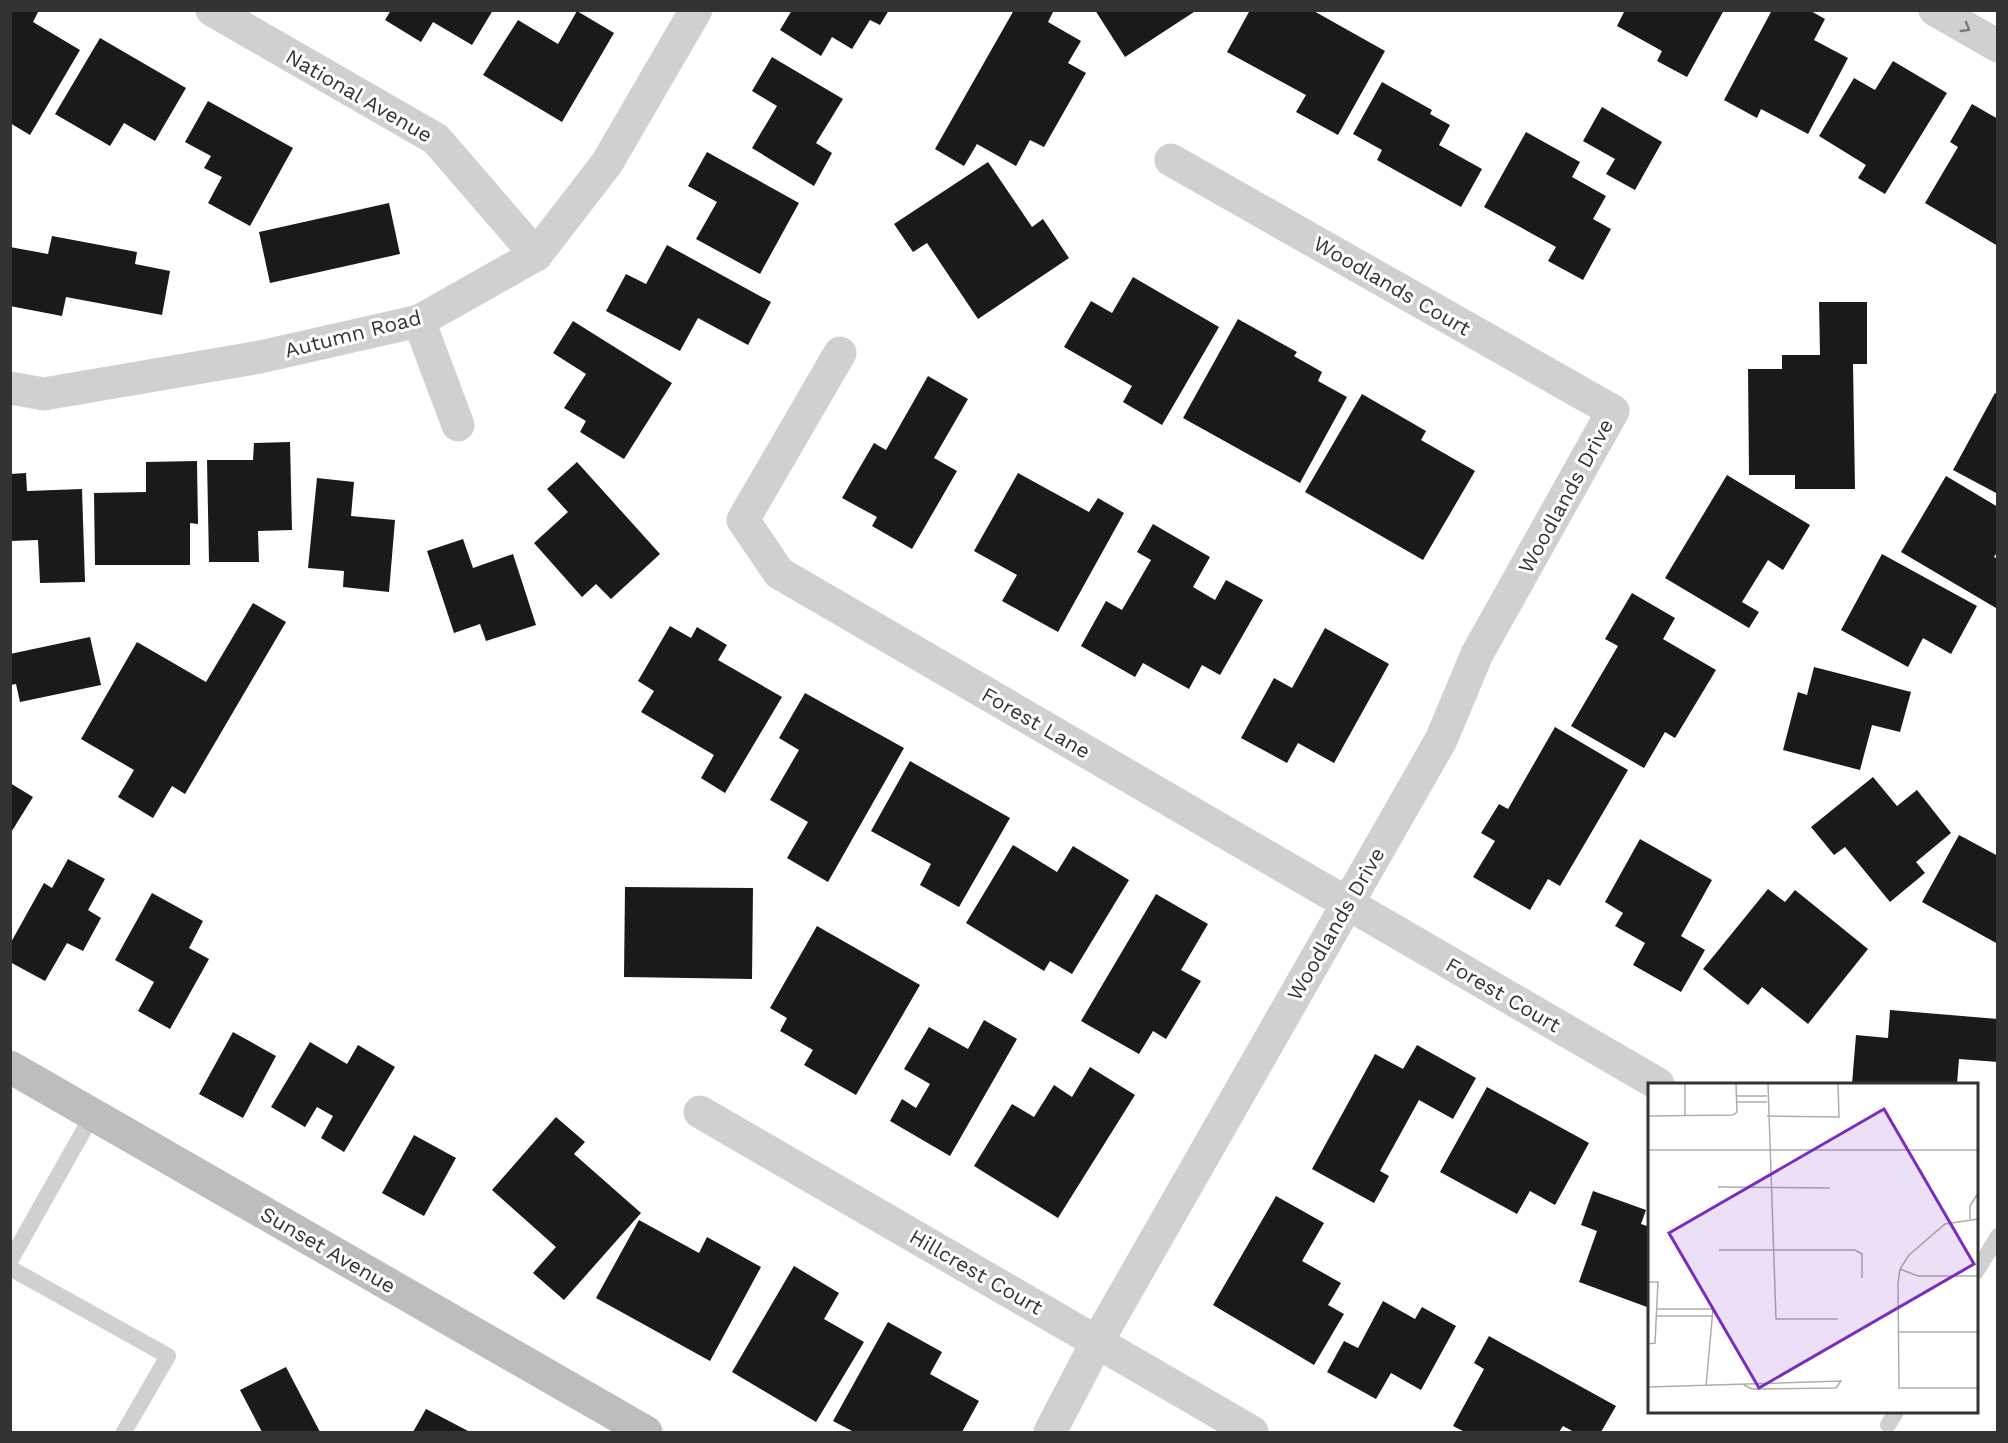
<svg xmlns="http://www.w3.org/2000/svg" width="2008" height="1443" font-family="'Work Sans',sans-serif">
<style>
.building{fill:#1a1a1a}
.lines{fill:none;stroke-linecap:round;stroke-linejoin:round}
.lane{stroke:#d0d0d0;stroke-width:16}
.street{stroke:#d0d0d0;stroke-width:33}
.secondary{stroke:#bdbdbd;stroke-width:33}
.oneway{stroke:#7a7a7a}
.labels{text-anchor:middle;stroke-width:6;stroke-linejoin:round;paint-order:stroke}
.street-label{font-size:21px;fill:#333;stroke:#fff}
.inset-road{fill:none;stroke:#adadad;stroke-width:1.5}
.view{fill:#7b2cbf;fill-opacity:0.15;stroke:#7b2cbf;stroke-width:3}
.inset-edge{fill:none;stroke:#333;stroke-width:3}
</style>
<rect width="100%" height="100%" fill="#fff"/>
<g class="building">
<polygon points="10,10 39,10 33,22 80,50 30,135 10,123"/>
<polygon points="391,10 493,10 472,45 433,22 421,42 385,20"/>
<polygon points="792,10 889,10 880,25 870,20 852,49 832,37 821,56 780,30"/>
<polygon points="1014,10 1054,10 1048,22 1081,41 1068,63 1086,73 1044,147 1030,140 1016,166 977,144 964,166 935,149"/>
<polygon points="1095,10 1197,10 1125,57"/>
<polygon points="1250,10 1312,10 1385,51 1338,135 1296,112 1306,95 1227,52"/>
<polygon points="1625,10 1724,10 1687,77 1657,61 1662,51 1617,26"/>
<polygon points="1772,10 1809,10 1825,19 1814,40 1848,58 1808,134 1761,109 1757,118 1724,100"/>
<polygon points="577,11 614,33 562,122 483,75 518,20 558,44"/>
<polygon points="100,38 186,88 155,141 124,123 110,146 55,114"/>
<polygon points="772,57 843,99 816,143 832,153 814,186 752,148 777,106 752,91"/>
<polygon points="1893,61 1947,93 1885,194 1858,178 1866,165 1819,136 1854,78 1875,90"/>
<polygon points="1382,82 1432,110 1430,114 1450,125 1439,145 1482,169 1461,207 1377,160 1382,150 1353,134"/>
<polygon points="208,101 293,148 250,226 208,203 222,177 204,168 211,156 185,142"/>
<polygon points="1972,104 1998,119 1998,246 1925,203 1958,147 1950,142"/>
<polygon points="1602,107 1662,142 1635,190 1606,174 1615,159 1583,141"/>
<polygon points="1526,132 1580,162 1572,177 1606,196 1593,219 1611,229 1583,280 1548,261 1556,247 1484,207"/>
<polygon points="707,152 799,203 760,274 696,239 717,202 688,186"/>
<polygon points="988,162 1032,227 1043,219 1069,258 978,319 927,243 913,252 894,224"/>
<polygon points="389,203 400,254 270,283 259,232"/>
<polygon points="52,236 137,252 135,264 170,271 162,315 66,297 62,316 10,306 10,247 48,254"/>
<polygon points="667,245 771,302 748,345 698,318 680,351 606,311 626,274 646,284"/>
<polygon points="1133,277 1219,327 1162,425 1123,402 1132,386 1064,347 1091,301 1112,313"/>
<polygon points="1819,302 1867,302 1867,364 1853,364 1855,489 1795,489 1795,475 1749,475 1748,369 1782,369 1782,355 1820,355"/>
<polygon points="1238,319 1297,352 1294,356 1322,372 1318,381 1347,397 1300,483 1183,418"/>
<polygon points="573,321 672,383 624,459 580,432 586,421 564,408 586,374 553,353"/>
<polygon points="928,376 968,399 934,458 957,471 912,549 872,526 877,517 842,498 874,443 886,450"/>
<polygon points="1995,393 1998,395 1998,494 1953,470"/>
<polygon points="1362,394 1426,431 1421,440 1475,471 1423,560 1305,492"/>
<polygon points="290,442 292,530 258,531 259,562 209,562 207,460 253,460 254,443"/>
<polygon points="197,461 198,524 190,523 190,565 95,565 94,493 146,492 146,462"/>
<polygon points="577,462 660,554 611,599 596,584 582,597 534,543 568,512 547,489"/>
<polygon points="26,473 27,491 82,489 85,582 40,583 38,540 10,541 10,474"/>
<polygon points="1018,473 1089,512 1098,498 1124,513 1058,632 1002,601 1017,575 974,551"/>
<polygon points="1727,475 1810,525 1783,570 1768,560 1742,602 1759,612 1749,628 1665,578"/>
<polygon points="1946,476 1998,507 1998,551 1994,557 1998,559 1996,608 1901,552"/>
<polygon points="317,478 354,482 351,516 395,520 389,592 343,587 344,571 308,568"/>
<polygon points="1153,524 1210,557 1193,587 1215,600 1226,580 1263,600 1220,675 1202,665 1189,689 1143,663 1135,677 1081,646 1106,601 1122,610 1151,560 1137,552"/>
<polygon points="463,539 473,568 513,554 536,625 486,641 480,624 454,633 427,551"/>
<polygon points="1882,554 1977,606 1951,654 1923,638 1908,667 1841,630"/>
<polygon points="1632,593 1675,618 1663,639 1716,670 1675,738 1665,732 1644,768 1571,726 1618,646 1605,639"/>
<polygon points="253,603 286,622 185,794 172,786 153,818 118,797 134,770 81,739 137,642 206,682"/>
<polygon points="670,626 691,638 697,627 727,645 718,660 782,697 725,793 701,778 714,755 641,712 654,691 638,681"/>
<polygon points="1325,628 1389,664 1334,763 1298,743 1287,763 1241,738 1274,678 1292,688"/>
<polygon points="90,637 101,685 20,702 16,684 10,685 10,654"/>
<polygon points="1814,667 1911,692 1900,732 1872,725 1860,770 1783,750 1798,692 1807,695"/>
<polygon points="805,693 904,748 828,882 787,858 808,822 770,800 799,750 779,738"/>
<polygon points="1555,727 1628,770 1560,886 1548,879 1530,910 1473,877 1495,841 1481,833 1499,804 1508,809"/>
<polygon points="910,761 1010,818 959,907 920,885 931,864 871,831"/>
<polygon points="1873,777 1897,806 1917,790 1951,833 1916,862 1925,873 1890,902 1845,847 1834,855 1811,827"/>
<polygon points="10,783 33,797 10,834"/>
<polygon points="1959,835 1998,856 1998,944 1922,902"/>
<polygon points="1640,839 1712,880 1681,936 1705,950 1681,992 1633,965 1645,943 1615,926 1623,913 1605,902"/>
<polygon points="1013,845 1057,872 1073,846 1129,880 1072,974 1050,961 1044,971 966,923"/>
<polygon points="68,859 105,879 88,910 101,918 83,951 67,943 45,981 10,962 10,944 44,883 52,888"/>
<polygon points="625,887 753,888 752,979 624,977"/>
<polygon points="1768,889 1785,902 1795,890 1868,949 1808,1024 1762,987 1748,1005 1703,969"/>
<polygon points="152,893 203,921 189,948 209,959 170,1029 138,1011 154,982 115,960"/>
<polygon points="1156,894 1208,924 1181,970 1201,981 1166,1039 1153,1031 1139,1054 1081,1021"/>
<polygon points="817,926 920,985 856,1095 804,1065 813,1050 780,1031 787,1018 770,1008"/>
<polygon points="1890,1010 1998,1019 1998,1062 1959,1059 1957,1084 1852,1084 1856,1035 1888,1038"/>
<polygon points="984,1020 1017,1039 950,1156 890,1121 902,1099 916,1108 930,1084 904,1069 929,1027 968,1049"/>
<polygon points="233,1032 276,1056 243,1118 199,1094"/>
<polygon points="310,1042 347,1064 358,1045 395,1067 344,1152 321,1138 333,1116 317,1107 305,1127 271,1107"/>
<polygon points="1417,1045 1476,1078 1453,1119 1419,1100 1380,1171 1389,1176 1374,1203 1312,1169 1375,1054 1403,1069"/>
<polygon points="1090,1067 1135,1095 1058,1218 974,1166 1012,1104 1034,1117 1054,1085 1072,1097"/>
<polygon points="1487,1087 1589,1143 1555,1205 1530,1191 1517,1214 1440,1172"/>
<polygon points="556,1117 585,1142 574,1154 641,1213 564,1300 533,1273 556,1247 492,1190"/>
<polygon points="414,1135 456,1158 424,1216 382,1193"/>
<polygon points="1593,1191 1646,1210 1641,1224 1650,1227 1650,1300 1647,1307 1579,1282 1597,1231 1581,1225"/>
<polygon points="1276,1196 1324,1223 1302,1261 1341,1283 1328,1305 1344,1314 1314,1365 1213,1305"/>
<polygon points="639,1220 699,1253 707,1237 761,1267 710,1361 596,1298"/>
<polygon points="794,1266 839,1293 824,1319 864,1342 816,1422 732,1372"/>
<polygon points="1383,1301 1415,1319 1422,1307 1456,1326 1421,1390 1391,1373 1376,1399 1327,1372 1344,1341 1358,1348"/>
<polygon points="888,1322 942,1352 930,1374 979,1401 962,1432 854,1432 833,1421"/>
<polygon points="1489,1336 1616,1406 1601,1432 1574,1432 1563,1426 1559,1432 1465,1432 1453,1426 1484,1369 1474,1363"/>
<polygon points="286,1367 320,1432 262,1432 240,1390"/>
<polygon points="426,1409 470,1432 413,1432"/>
</g>
<g class="lines">
<g class="lane">
<polyline points="10,1261 93,1114"/>
<polyline points="10,1268 168,1356 124,1432"/>
<polyline points="1976,1272 1998,1236"/>
<polyline points="1888,1425 1896,1412"/>
</g>
<g class="street">
<polyline points="212,10 436,139 536,255"/>
<polyline points="1935,10 1998,46"/>
<polyline points="419,321 458,425"/>
<polyline points="840,353 743,520 779,573 1658,1084"/>
<polyline points="10,388 44,394 260,357 419,321 536,255 607,163 696,10"/>
<polyline points="700,1112 1252,1432"/>
<polyline points="1050,1432 1097,1342 1441,740 1477,654 1613,411 1171,160"/>
</g>
<polyline class="secondary" points="10,1067 646,1432"/>
</g>
<defs><path id="oneway-chevron" d="M-2-3.5L2.5 0L-2 3.5" fill="none" stroke-width="1.6" stroke-linecap="round" stroke-linejoin="round" transform="scale(1.5)"/></defs>
<use class="oneway" href="#oneway-chevron" transform="translate(1966 28) rotate(30)"/>
<g class="labels">
<g class="street-label">
<text transform="translate(359 96) rotate(30)" y="7">National Avenue</text>
<text transform="translate(1392 286) rotate(30)" y="7">Woodlands Court</text>
<text transform="translate(353 334) rotate(-14)" y="7">Autumn Road</text>
<text transform="translate(1566 496) rotate(-61)" y="7">Woodlands Drive</text>
<text transform="translate(1036 723) rotate(30)" y="7">Forest Lane</text>
<text transform="translate(1336 924) rotate(-60)" y="7">Woodlands Drive</text>
<text transform="translate(1503 995) rotate(30)" y="7">Forest Court</text>
<text transform="translate(328 1250) rotate(30)" y="7">Sunset Avenue</text>
<text transform="translate(976 1272) rotate(30)" y="7">Hillcrest Court</text>
</g>
</g>
<g transform="translate(1648 1083)">
<rect width="330" height="330" fill="#fff"/>
<path class="inset-road" d="M37 1V33M120 1 128 236H190M89 13H119M89 19H119M0 33 85 32 89 29 88 1M119 33 191 34 190 1M0 67H330M70 104 182 105M322 136V123L330 110M330 136 297 141 261 172 252 186 250 201 251 305H330M71 167H207L214 171V195M252 186 270 193H330M0 199H10L7 260 0 261M9 226H65L58 303M8 233H65M250 249H330M0 304 193 298 188 305 104 306 96 302"/>
<path class="view" d="M236 26 326 181 111 305 21 150Z"/>
<rect width="330" height="330" class="inset-edge"/>
</g>
<rect width="2008" height="1443" fill="none" stroke="#333333" stroke-width="24"/>
</svg>
